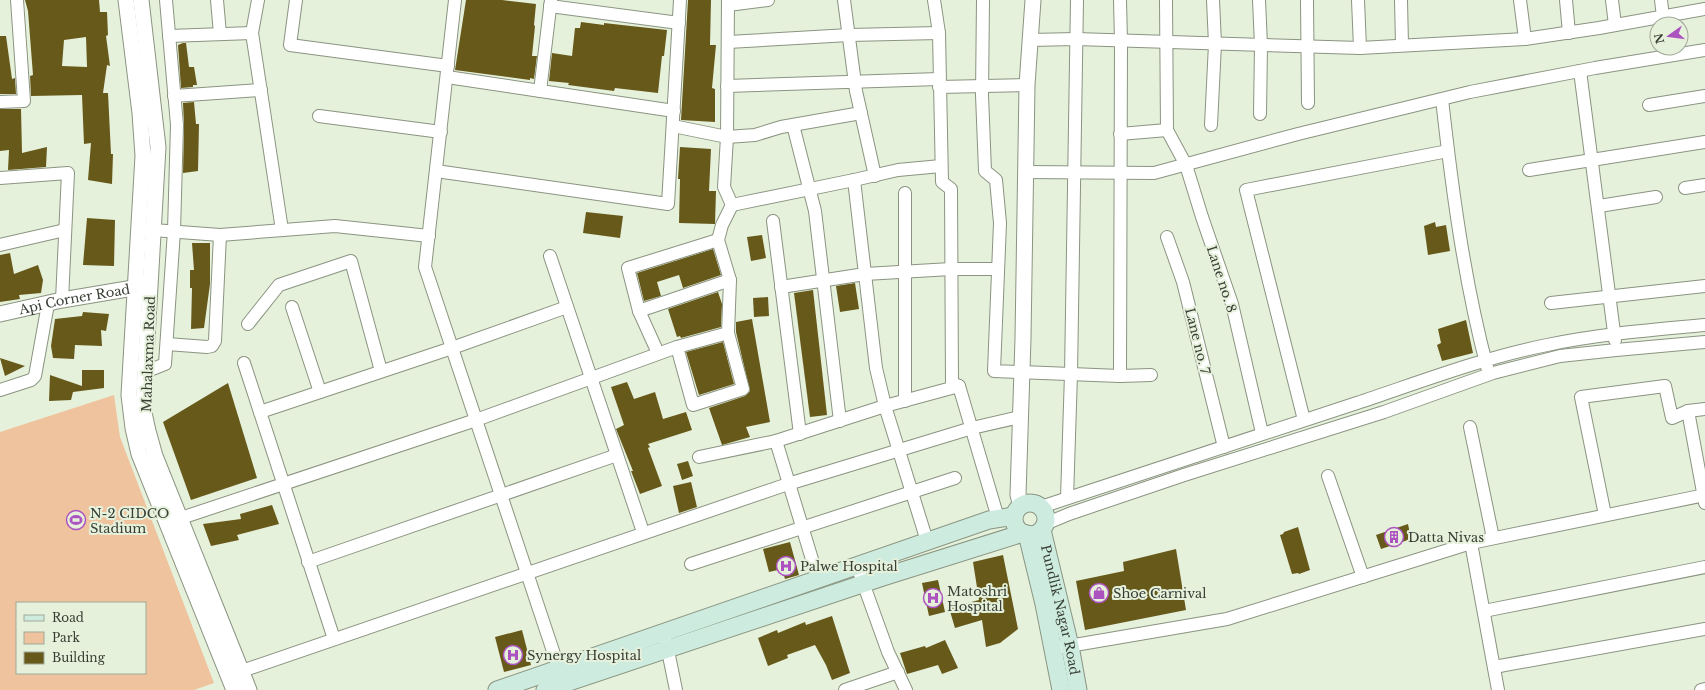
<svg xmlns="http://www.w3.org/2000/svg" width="1705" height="690" font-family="'Libre Baskerville',serif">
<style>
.green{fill:#efc39d;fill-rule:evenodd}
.building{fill:#675919;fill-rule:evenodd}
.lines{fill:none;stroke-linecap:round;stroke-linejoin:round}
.minor-casing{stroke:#8a9481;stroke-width:14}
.tertiary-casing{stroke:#8a9481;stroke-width:17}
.secondary-casing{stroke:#8a9481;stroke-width:19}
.minor{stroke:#fff;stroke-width:12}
.tertiary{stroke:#fff;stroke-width:15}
.secondary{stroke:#cdecdf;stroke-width:17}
.labels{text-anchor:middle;stroke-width:4;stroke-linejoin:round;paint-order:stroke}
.street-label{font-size:13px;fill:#393e35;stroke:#e6f1dc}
.poi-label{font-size:13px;fill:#393e35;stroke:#e6f1dc;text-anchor:start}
</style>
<rect width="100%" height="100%" fill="#e6f1dc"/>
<path class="green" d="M114 395 120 437 214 683 194 690H0V432ZM17 603H145V673H17Z"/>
<g class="building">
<path d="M25 0H99L100 12H107L108 35 106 36 110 66 107 65 103 93H108L111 154H113L112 184 88 180 91 143 84 144 82 95 31 96 30 76 33 75 28 11ZM86 37 87 67 62 66 64 40Z"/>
<polygon points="466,0 502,0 536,4 534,25 535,26 532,56 537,56 534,79 530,78 530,80 455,70"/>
<polygon points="688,0 711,0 710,45 716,45 712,88 715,89 715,122 681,120"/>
<polygon points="581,22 604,25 604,23 667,30 664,56 662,56 658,93 615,88 614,91 568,85 569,83 549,81 552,53 572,56 575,28 580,28"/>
<polygon points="0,36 6,36 12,79 15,78 16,94 0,94"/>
<polygon points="183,43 186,43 189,67 194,67 197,85 193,85 193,87 181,88 178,45"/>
<polygon points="194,102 196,124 199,124 198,171 183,173 184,125 183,103"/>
<polygon points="0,109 21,109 22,153 47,147 46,167 8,170 9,150 0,151"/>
<polygon points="680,147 711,149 709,191 716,191 715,224 679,223 680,179 678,179"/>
<polygon points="586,212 623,216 620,238 583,233"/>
<polygon points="87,218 115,220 114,266 83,265"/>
<polygon points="1435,222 1436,227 1446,225 1450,251 1428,255 1424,226"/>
<polygon points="762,235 766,258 751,261 747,237"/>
<polygon points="192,243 210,243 210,284 204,328 191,329 192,288 190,288 190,270 194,270"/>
<polygon points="713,249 721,275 683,288 679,275 657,282 661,296 644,301 637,273"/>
<polygon points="10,253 14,274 38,265 43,280 41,293 19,295 20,299 0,302 0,255"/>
<polygon points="855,283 859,309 840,312 836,286"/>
<polygon points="813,290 827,415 810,417 794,293"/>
<polygon points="718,292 722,304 721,327 681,338 680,336 677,337 668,309"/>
<polygon points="768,297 769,316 754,317 753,298"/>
<polygon points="83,312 109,314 106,331 101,330 102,346 75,345 74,359 53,358 51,346 55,319 82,316"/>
<polygon points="752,319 770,422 746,427 750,437 722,445 709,408 745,396 750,391 736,332 736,322"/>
<polygon points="1466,320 1473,353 1442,361 1437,345 1441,343 1438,329"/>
<polygon points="723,342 734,384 699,395 686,352"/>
<polygon points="0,358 25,366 5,376"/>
<polygon points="82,370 104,370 104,388 73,392 71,400 49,401 50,375 82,386"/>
<polygon points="627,382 634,399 655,392 663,419 686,412 692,430 648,444 650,447 648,448 662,486 640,494 631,471 633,471 616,429 624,425 611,387"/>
<polygon points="228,383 257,478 191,500 163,422"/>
<polygon points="688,461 693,476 682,480 677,464"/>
<polygon points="691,482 697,507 679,513 673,486"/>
<polygon points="272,505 279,524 237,535 239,540 211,546 203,524 241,519 240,514"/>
<polygon points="1408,524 1411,539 1381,549 1376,535"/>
<polygon points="1298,527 1310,570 1299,574 1298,573 1292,574 1280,535 1283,534 1284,532"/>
<polygon points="790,542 799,575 785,579 782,569 769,572 763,549"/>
<polygon points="1176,549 1186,610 1085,630 1076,581 1124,571 1123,562"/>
<polygon points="1003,555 1018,629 1000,643 986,647 982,620 955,628 949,608 979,600 973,562"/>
<polygon points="938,580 945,612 929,616 922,583"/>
<polygon points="832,616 850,673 832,680 826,665 815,645 787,655 788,658 768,666 758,638 777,630 778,633 805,622 806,625"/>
<polygon points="522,630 531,665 504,672 495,637"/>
<polygon points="945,640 958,668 942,674 938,665 907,674 900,653 925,646 926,648"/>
</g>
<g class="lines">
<g class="minor-casing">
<g id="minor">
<polyline points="217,0 220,34"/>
<polyline points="258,0 252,33 282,230"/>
<polyline points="296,0 290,45 448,66"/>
<polyline points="455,0 425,267 559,669"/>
<polyline points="728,0 727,137 724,187 732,205 854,180 898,170 941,166"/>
<polyline points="844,0 856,91 875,176"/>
<polyline points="934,0 939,33 942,182 951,189 952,383 959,386 998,518"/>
<polyline points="983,0 982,95 985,171 996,180 1000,223 994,371 1120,376"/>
<polyline points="1120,0 1121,41 1120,376 1151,375"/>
<polyline points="1166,0 1167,130 1186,165 1202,217 1232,304 1262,433"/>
<polyline points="1259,0 1261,45 1260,114"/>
<polyline points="1307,0 1308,103"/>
<polyline points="1358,0 1360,48"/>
<polyline points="1401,0 1402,45"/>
<polyline points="1520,0 1525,39"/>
<polyline points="1566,0 1569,33"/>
<polyline points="1612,0 1615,25"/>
<polyline points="1661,0 1663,17"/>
<polyline points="728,5 768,0"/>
<polyline points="550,6 679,23"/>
<polyline points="169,36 252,33"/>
<polyline points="1030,40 1076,39 1360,48 1525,39 1599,28 1705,9"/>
<polyline points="728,42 849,35 939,33"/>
<polyline points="1580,71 1615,340"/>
<polyline points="447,77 674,111"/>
<polyline points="727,86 939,79"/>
<polyline points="939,87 1027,85"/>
<polyline points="540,91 551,0"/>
<polyline points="174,96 261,90"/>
<path d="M1442 99C1452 189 1464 280 1487 367"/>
<polyline points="0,102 24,101 17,0"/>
<polyline points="1649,105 1705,96"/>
<polyline points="319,116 441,132"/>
<polyline points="793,125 815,211 840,421"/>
<polyline points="1211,125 1215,44 1213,0"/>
<polyline points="673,126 727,137 755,135 781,127 861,113"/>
<polyline points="1120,134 1167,130"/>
<polyline points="1529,170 1705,142"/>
<polyline points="436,171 668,204 680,0"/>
<polyline points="1025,172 1154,173 1298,134 1470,92 1595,68 1705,50"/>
<polyline points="0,178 68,173 62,300"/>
<polyline points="854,180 876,368 885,406 927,541"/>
<polyline points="1685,188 1705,185"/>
<polyline points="905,193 905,401"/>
<polyline points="1599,206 1656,197"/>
<polyline points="773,221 800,434"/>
<polyline points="153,230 220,235 335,226 429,236"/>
<polyline points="1167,237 1183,282 1224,447"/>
<polyline points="0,245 65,230"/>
<polyline points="550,256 643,532"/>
<polyline points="781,287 865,274 951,269 998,269"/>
<polyline points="1551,303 1705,286"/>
<polyline points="292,307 320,392"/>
<polyline points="639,311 730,280"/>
<polyline points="248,324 279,285 351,261 381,371"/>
<polyline points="167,344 207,347 212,346 215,341 220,235"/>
<polyline points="677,347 693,405 743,389 728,333 730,280 718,240 722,225 732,205"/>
<polyline points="658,353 639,311 628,268 718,240"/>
<polyline points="244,363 334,639"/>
<polyline points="145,372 165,364 174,231 177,125 166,0"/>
<polyline points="0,390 31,380 35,376 48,304"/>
<polyline points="1688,411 1705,503"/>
<polyline points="260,412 452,348 567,307"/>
<polyline points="1304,420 1246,190 1448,151"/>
<polyline points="1470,427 1493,538"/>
<polyline points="776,441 818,579"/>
<polyline points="699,457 776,441 885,406 959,386"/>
<polyline points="1328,476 1363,577"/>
<polyline points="1067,498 1071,374 1077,0"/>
<path d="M1041 507C1147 473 1252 438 1357 403 1420 382 1482 358 1547 345 1599 334 1652 330 1705 325"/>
<polyline points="1605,515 1581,397 1665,386 1672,418 1688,411 1705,409"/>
<polyline points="181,518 476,420 677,347 728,333"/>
<polyline points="1045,524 1069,514 1184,475 1384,412 1493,373 1560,356 1616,350 1705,342"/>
<polyline points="1471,543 1498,690"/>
<polyline points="308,562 617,455"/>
<polyline points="691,564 955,478"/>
<polyline points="857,566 888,652 906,690"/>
<polyline points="1484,611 1705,567"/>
<polyline points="666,641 676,690"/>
<polyline points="1063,647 1227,619 1471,543 1705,495"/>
<polyline points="1494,667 1705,629"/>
<polyline points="233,674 788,484 972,428 1020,417"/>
<polyline points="845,690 898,672"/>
<polyline points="1701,690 1705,689"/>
</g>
</g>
<g class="tertiary-casing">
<g id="tertiary">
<polyline points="126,0 140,113 143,156 129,395 133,428 139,454 234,690"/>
<polyline points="141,0 158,147 143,408 148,431 155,456 249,690"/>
<path id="s1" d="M0 314 62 300 145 286"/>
<polyline points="1021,505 1018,495 1023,338 1027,85 1033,0"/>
</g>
</g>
<g class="secondary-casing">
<g id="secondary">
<circle cx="1030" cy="519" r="16"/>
<path id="s2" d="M1042 530 1070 646 1078 690"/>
<polyline points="1027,534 1044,604 1061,690"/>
<polyline points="497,690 989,520 1014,516"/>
<polyline points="545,690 883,577 1023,533"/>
</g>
</g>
<use href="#minor" class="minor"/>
<use href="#tertiary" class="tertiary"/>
<use href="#secondary" class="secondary"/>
</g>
<defs>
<g id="stadium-ring" transform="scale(1)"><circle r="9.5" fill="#e6f1dc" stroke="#ac53c0" stroke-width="1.5"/><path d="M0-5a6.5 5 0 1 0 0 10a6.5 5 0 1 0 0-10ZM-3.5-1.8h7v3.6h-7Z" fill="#ac53c0"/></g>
<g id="building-ring" transform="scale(1)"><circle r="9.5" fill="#e6f1dc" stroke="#ac53c0" stroke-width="1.5"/><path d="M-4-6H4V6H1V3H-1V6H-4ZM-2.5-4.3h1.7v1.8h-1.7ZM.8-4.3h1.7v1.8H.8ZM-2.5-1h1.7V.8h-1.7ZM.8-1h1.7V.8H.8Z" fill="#ac53c0"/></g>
<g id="hospital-ring" transform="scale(1)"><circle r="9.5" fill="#e6f1dc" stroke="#ac53c0" stroke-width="1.5"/><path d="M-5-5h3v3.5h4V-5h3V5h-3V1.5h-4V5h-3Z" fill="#ac53c0"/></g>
<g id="shop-ring" transform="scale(1)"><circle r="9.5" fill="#e6f1dc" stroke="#ac53c0" stroke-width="1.5"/><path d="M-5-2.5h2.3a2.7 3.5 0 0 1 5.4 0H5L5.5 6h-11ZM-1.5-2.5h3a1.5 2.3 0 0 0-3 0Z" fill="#ac53c0"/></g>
</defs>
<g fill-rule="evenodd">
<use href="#stadium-ring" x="76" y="520"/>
<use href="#building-ring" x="1394" y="537"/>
<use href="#hospital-ring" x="786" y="566"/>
<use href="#shop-ring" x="1099" y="593"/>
<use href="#hospital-ring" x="933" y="598"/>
<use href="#hospital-ring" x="513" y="655"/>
</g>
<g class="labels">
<g class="street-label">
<text transform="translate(1222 279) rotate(72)" y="5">Lane no. 8</text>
<text dy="5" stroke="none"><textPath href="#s1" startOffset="76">Api Corner Road</textPath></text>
<text transform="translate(1198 341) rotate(76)" y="5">Lane no. 7</text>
<text transform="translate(148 354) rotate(-88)" y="5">Mahalaxma Road</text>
<text dy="5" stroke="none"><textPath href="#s2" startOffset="82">Pundlik Nagar Road</textPath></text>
</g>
<g class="poi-label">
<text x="90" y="518">N-2 CIDCO<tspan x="90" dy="15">Stadium</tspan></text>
<text x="1408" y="542">Datta Nivas</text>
<text x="800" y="571">Palwe Hospital</text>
<text x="947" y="596">Matoshri<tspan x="947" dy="15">Hospital</tspan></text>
<text x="1113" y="598">Shoe Carnival</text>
<text x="527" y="660">Synergy Hospital</text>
</g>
</g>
<rect x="16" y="602" width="130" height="72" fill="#e6f1dc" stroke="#a1a999"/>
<rect x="24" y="615" width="20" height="6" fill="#cdecdf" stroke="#a1a999"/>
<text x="52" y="622" font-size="12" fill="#393e35">Road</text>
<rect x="24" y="632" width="20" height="12" fill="#efc39d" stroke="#a1a999"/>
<text x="52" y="642" font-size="12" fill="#393e35">Park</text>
<rect x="24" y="652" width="20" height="12" fill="#675919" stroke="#a1a999"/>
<text x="52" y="662" font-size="12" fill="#393e35">Building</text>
<g transform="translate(1669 36) rotate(256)"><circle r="19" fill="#e6f1dc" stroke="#a1a999"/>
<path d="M0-3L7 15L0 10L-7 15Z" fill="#ac53c0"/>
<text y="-6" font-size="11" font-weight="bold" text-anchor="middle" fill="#393e35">N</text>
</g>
</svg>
